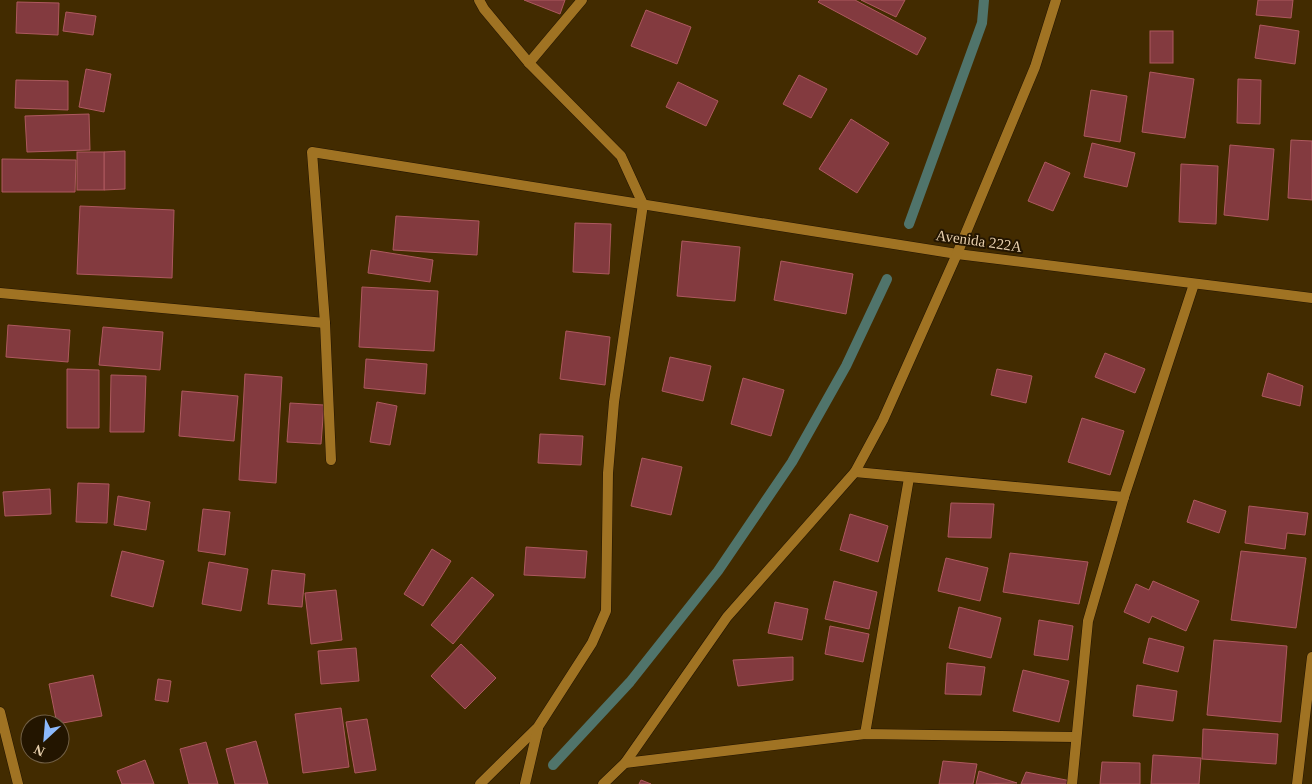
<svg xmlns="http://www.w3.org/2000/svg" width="1312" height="784" font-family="Georgia,serif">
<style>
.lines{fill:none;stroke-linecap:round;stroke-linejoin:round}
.stream{stroke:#50746b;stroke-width:10}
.building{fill:#833a3f;stroke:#ad595e}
.minor-casing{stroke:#231500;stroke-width:11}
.minor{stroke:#a07323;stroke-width:10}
.labels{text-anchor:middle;stroke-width:4;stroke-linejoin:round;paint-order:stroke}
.street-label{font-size:15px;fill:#e6ceab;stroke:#231500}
</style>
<rect width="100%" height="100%" fill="#422b00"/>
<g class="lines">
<g class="stream">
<polyline points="909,224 982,23 984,0"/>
<polyline points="553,765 630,682 718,571 792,462 846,366 887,279"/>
</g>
</g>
<g class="building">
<polygon points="524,0 565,0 560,14"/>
<polygon points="820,0 855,0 926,38 917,55 818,2"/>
<polygon points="861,0 905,0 896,17"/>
<polygon points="1258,0 1293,0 1291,18 1256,15"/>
<polygon points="17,2 59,3 58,35 16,33"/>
<polygon points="646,10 691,27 677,64 631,46"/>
<polygon points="66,12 96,16 93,35 63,31"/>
<polygon points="1260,25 1299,31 1295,64 1255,58"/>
<rect x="1150" y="31" width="23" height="32"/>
<polygon points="86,69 111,74 104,112 79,107"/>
<polygon points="1150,72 1194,79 1185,138 1142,132"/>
<polygon points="799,75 827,89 811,118 783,104"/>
<polygon points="1238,79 1261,80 1260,124 1237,123"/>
<polygon points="16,80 68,81 68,110 15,108"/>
<polygon points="678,82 718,101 706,126 666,107"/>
<polygon points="1091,90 1127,96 1120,142 1084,136"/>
<polygon points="89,114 90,150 27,152 25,116"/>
<polygon points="851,119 889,143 857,193 819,169"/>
<polygon points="1291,140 1312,141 1312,200 1288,198"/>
<polygon points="1092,143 1135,153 1127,187 1084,177"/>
<polygon points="1230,145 1274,149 1268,220 1224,215"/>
<polygon points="125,151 125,189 104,190 104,152"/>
<rect x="77" y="152" width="27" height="38"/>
<polygon points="2,159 76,160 75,192 2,192"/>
<polygon points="1045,162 1070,173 1053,211 1028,201"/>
<polygon points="1181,164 1218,166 1216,224 1179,222"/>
<polygon points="80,206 174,210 172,278 77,274"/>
<polygon points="396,216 479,221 477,255 393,250"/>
<polygon points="575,223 611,224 609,274 573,272"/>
<polygon points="682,241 740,247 735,301 677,296"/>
<polygon points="371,250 433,260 430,282 368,273"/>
<polygon points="781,261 853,274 846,314 774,300"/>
<polygon points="362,287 438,291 434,351 359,347"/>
<polygon points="8,325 70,330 68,362 6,357"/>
<polygon points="103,327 163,332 160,370 99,365"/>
<polygon points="566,331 610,337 605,385 560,379"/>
<polygon points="1105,353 1145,369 1135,393 1095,377"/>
<polygon points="670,357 711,366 703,401 662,391"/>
<polygon points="366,359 427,364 425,394 364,388"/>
<polygon points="67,369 99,370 99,428 67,428"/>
<polygon points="997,369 1032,376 1026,403 991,395"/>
<polygon points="1268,373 1303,386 1300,406 1262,396"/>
<polygon points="245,374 282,377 276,483 239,480"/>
<polygon points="111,375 146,376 144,432 110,432"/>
<polygon points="743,378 784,390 771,436 731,424"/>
<polygon points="182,391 238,396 234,441 179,436"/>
<polygon points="377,402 397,406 390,445 370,442"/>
<polygon points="290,403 324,405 321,444 287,442"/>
<polygon points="1082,418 1124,431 1110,475 1068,462"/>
<polygon points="540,434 583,436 581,465 538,463"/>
<polygon points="642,458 682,467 671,515 631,506"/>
<polygon points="78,483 109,484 107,523 76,522"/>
<polygon points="50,489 51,514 5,516 3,492"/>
<polygon points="118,496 150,502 146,530 114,525"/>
<polygon points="1194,500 1226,511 1219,533 1187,522"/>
<polygon points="951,503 994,504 991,538 948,537"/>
<polygon points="1249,506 1308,513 1305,535 1287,533 1285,549 1245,543"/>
<polygon points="203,509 230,512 225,555 198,551"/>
<polygon points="850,514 888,526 878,562 840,550"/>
<polygon points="526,547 587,551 585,578 524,575"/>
<polygon points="432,549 451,561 423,606 404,594"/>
<polygon points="122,551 164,561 153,607 111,596"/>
<polygon points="1241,551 1306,558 1296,628 1231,620"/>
<polygon points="1010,553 1088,562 1079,604 1003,592"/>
<polygon points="946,558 988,568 980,601 938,591"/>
<polygon points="209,562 248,569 241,611 202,604"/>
<polygon points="272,570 305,574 302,607 268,604"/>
<polygon points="472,577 494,595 453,644 431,625"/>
<polygon points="834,581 877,592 869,629 825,619"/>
<polygon points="1153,581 1199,601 1186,631 1152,616 1149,623 1124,612 1136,584 1149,590"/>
<polygon points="336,590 342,640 311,644 305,593"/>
<polygon points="775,602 808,609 802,640 768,633"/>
<polygon points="959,607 1001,618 991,658 949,648"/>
<polygon points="1039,620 1073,626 1068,660 1034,655"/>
<polygon points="830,626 869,634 863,662 825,654"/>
<polygon points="1149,638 1184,647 1178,672 1143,663"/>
<polygon points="1214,640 1287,646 1281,722 1207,715"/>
<polygon points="461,644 496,678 465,709 431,676"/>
<polygon points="356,648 359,681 321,684 318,651"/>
<polygon points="793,657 793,680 738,686 733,660"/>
<polygon points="947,663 985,667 981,695 945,694"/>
<polygon points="1023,670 1069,681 1059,722 1013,711"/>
<polygon points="93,675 102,716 57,724 49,684"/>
<polygon points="158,679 171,681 168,702 155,700"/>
<polygon points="1137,685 1177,691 1173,721 1133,716"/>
<polygon points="341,708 349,767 303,773 295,714"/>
<polygon points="367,719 376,770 355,773 346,722"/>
<polygon points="1203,729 1278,734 1276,764 1202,759"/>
<polygon points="256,741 268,784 235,784 226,749"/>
<polygon points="206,742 218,784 189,784 180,749"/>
<polygon points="1153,755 1201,758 1199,784 1151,784"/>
<polygon points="145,760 154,784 122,784 117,771"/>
<polygon points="943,761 977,764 973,784 939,784"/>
<polygon points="1102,762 1140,763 1140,784 1100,784"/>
<polygon points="979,771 1017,783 976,784"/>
<polygon points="1026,772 1071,781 1070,784 1021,784"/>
<polygon points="641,780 651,784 639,784"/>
</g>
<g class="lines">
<g class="minor-casing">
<g id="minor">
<polyline points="479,0 484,9 529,63 621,156 643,204 614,402 608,473 606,611 592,643 538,727 480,784"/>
<polyline points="529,63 582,0"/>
<polyline points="0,293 325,323"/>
<polyline points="331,460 325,323 312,152 957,254 1312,298"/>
<polyline points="855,472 1124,497"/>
<polyline points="0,712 18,784"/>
<polyline points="865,734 909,478"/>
<polyline points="625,763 865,734 1075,737"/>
<polyline points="525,784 538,728"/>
<polyline points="603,784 625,763 727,617 855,472 883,420 957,254 1035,67 1056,0"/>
<polyline points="1072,784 1088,621 1124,497 1194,284"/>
<polyline points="1297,784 1312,657"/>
</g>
</g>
<use href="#minor" class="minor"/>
</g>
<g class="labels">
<g class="street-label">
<text transform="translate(979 241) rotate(8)" y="5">Avenida 222A</text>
</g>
</g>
<g transform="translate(45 739) rotate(206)"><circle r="24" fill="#231500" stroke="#715f44"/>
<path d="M0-4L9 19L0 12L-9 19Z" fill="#8cb9fc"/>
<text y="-8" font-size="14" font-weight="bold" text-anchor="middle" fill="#e6ceab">N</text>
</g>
</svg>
